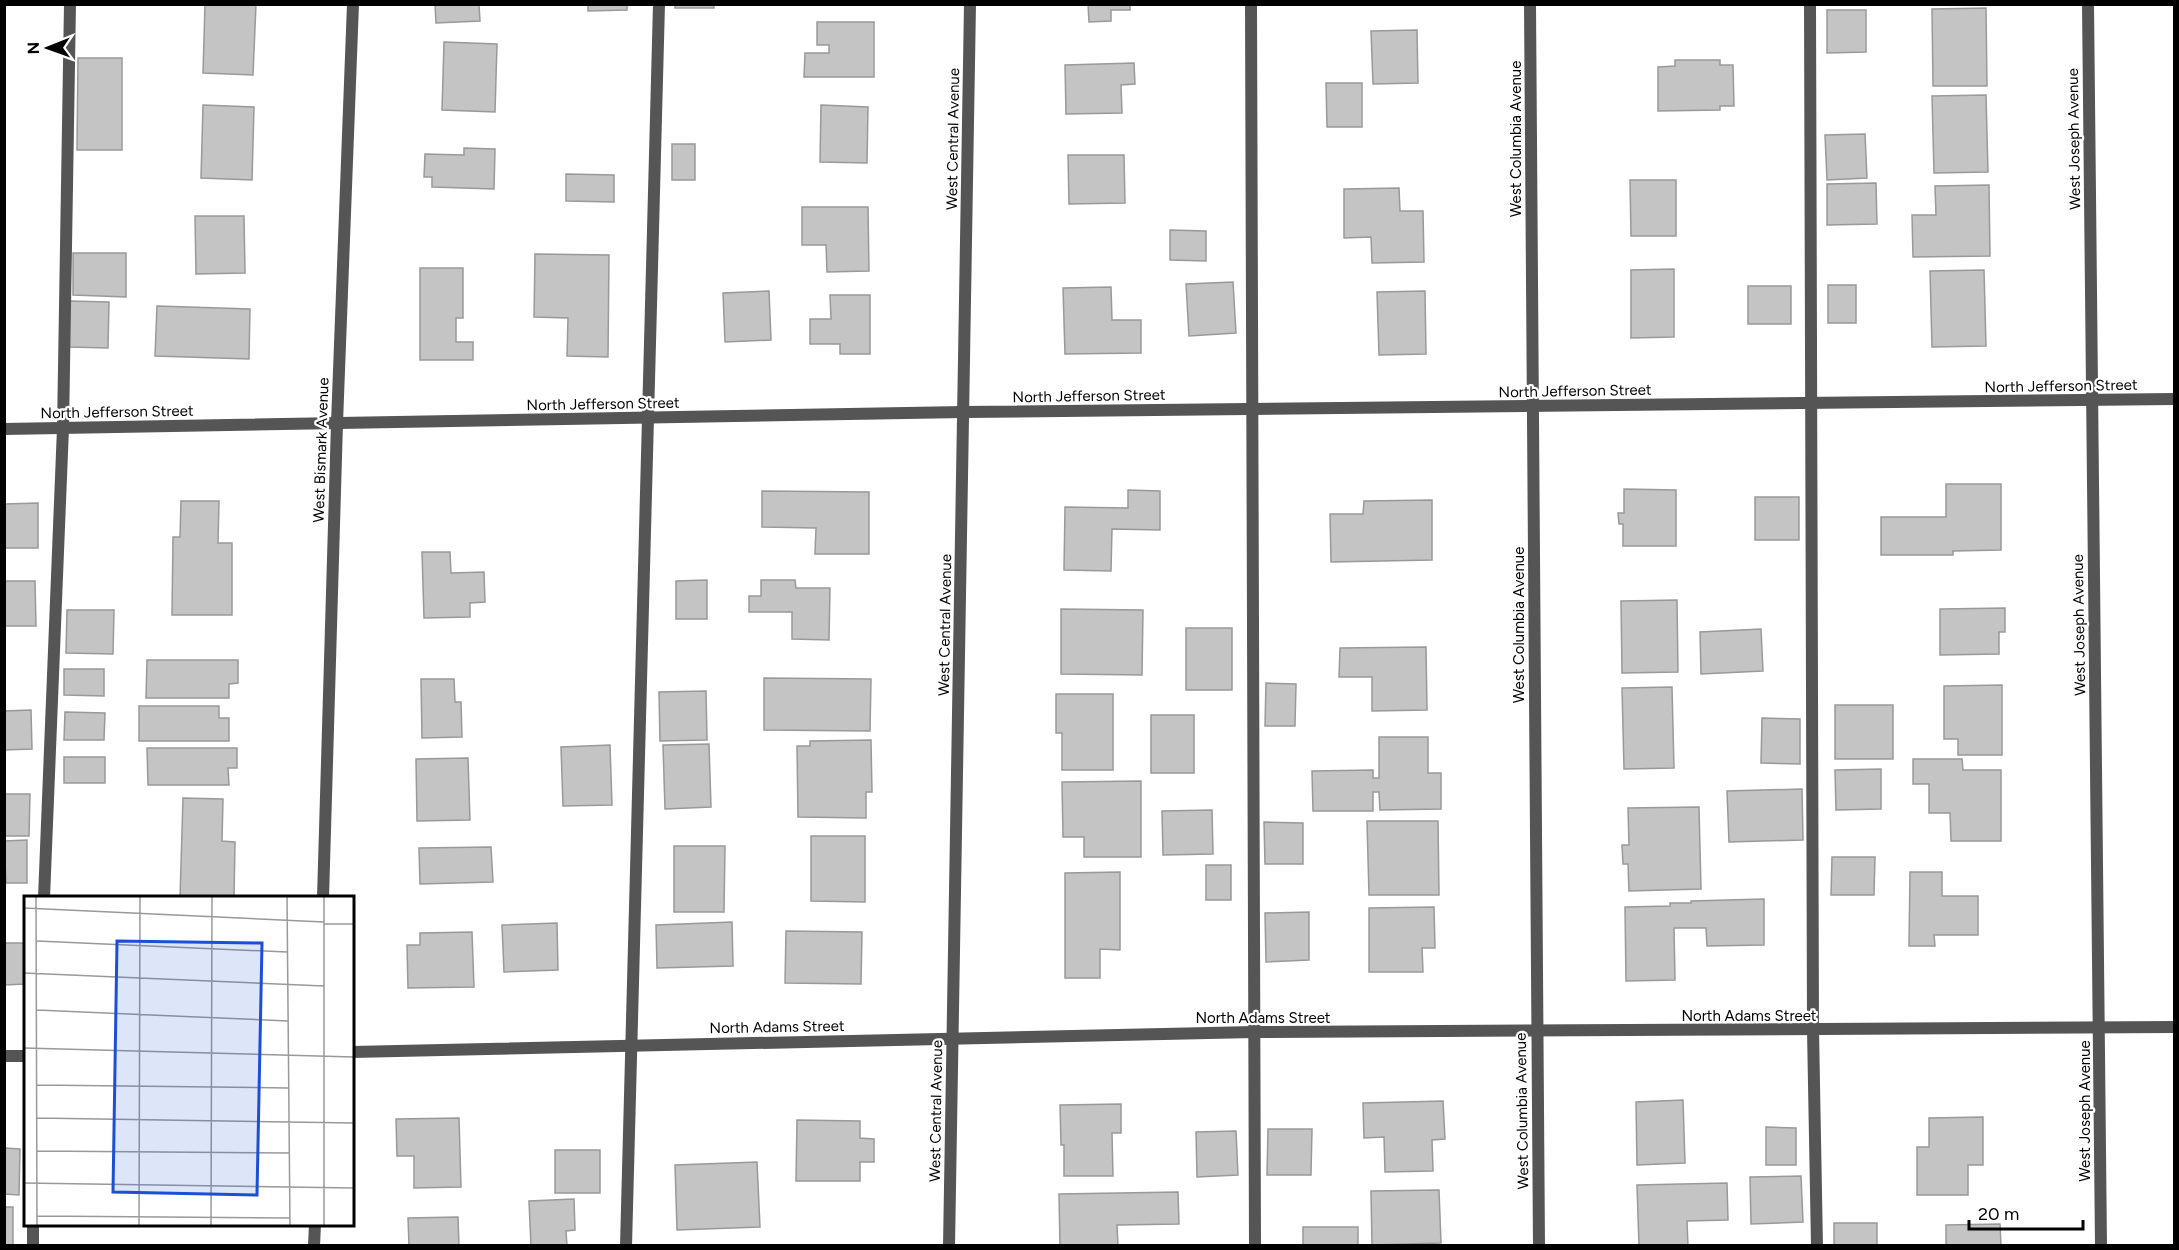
<svg xmlns="http://www.w3.org/2000/svg" width="2179" height="1250" font-family="Figtree,sans-serif">
<style>
.building{fill:#c4c4c4;stroke:#999;stroke-width:1.5}
.lines{fill:none;stroke-linecap:round;stroke-linejoin:round}
.lane{stroke:#555;stroke-width:12}
.street{stroke:#555;stroke-width:12}
.labels{text-anchor:middle;stroke-width:4.5;stroke-linejoin:round;paint-order:stroke}
.street-label{font-size:15px;fill:#000;stroke:#fff}
.inset-road{fill:none;stroke:#999;stroke-width:1.5}
.view{fill:#1d4ed8;fill-opacity:0.15;stroke:#1d4ed8;stroke-width:3}
.inset-edge{fill:none;stroke:#000;stroke-width:3}
</style>
<rect width="100%" height="100%" fill="#fff"/>
<g class="building">
<polygon points="205,4 256,4 253,75 203,73"/>
<polygon points="435,4 479,4 480,21 436,23"/>
<polygon points="588,4 627,4 627,10 588,11"/>
<rect x="675" y="4" width="39" height="4"/>
<polygon points="1088,4 1130,4 1130,10 1111,10 1111,21 1089,22"/>
<polygon points="1986,8 1987,86 1933,86 1932,9"/>
<polygon points="1827,10 1866,10 1866,52 1827,53"/>
<polygon points="817,22 874,22 874,77 804,77 805,53 829,53 829,45 817,45"/>
<polygon points="1417,30 1418,83 1373,84 1371,31"/>
<polygon points="444,42 497,44 495,112 442,110"/>
<polygon points="78,58 122,58 122,150 77,150"/>
<polygon points="1675,60 1720,60 1720,65 1733,65 1734,106 1720,106 1720,110 1658,111 1658,67 1675,66"/>
<polygon points="1134,63 1135,84 1121,85 1122,113 1066,114 1065,65"/>
<polygon points="1326,83 1362,83 1362,127 1327,127"/>
<polygon points="1986,95 1988,172 1934,173 1932,96"/>
<polygon points="203,105 254,107 252,180 201,178"/>
<polygon points="821,105 868,107 867,163 820,162"/>
<polygon points="1865,134 1867,178 1827,180 1825,135"/>
<rect x="672" y="144" width="23" height="36"/>
<polygon points="464,148 495,149 494,189 432,187 432,177 424,177 425,154 464,155"/>
<polygon points="1068,155 1124,155 1125,203 1069,204"/>
<polygon points="566,174 614,175 614,202 566,201"/>
<polygon points="1630,180 1676,180 1676,236 1631,236"/>
<polygon points="1876,183 1877,224 1827,225 1827,184"/>
<polygon points="1989,185 1990,256 1913,257 1912,215 1936,215 1935,186"/>
<polygon points="1399,188 1400,211 1423,211 1424,262 1372,263 1371,237 1344,238 1344,189"/>
<polygon points="802,207 868,207 869,271 827,272 826,245 802,245"/>
<polygon points="195,216 244,216 245,273 196,274"/>
<polygon points="1170,230 1206,231 1206,261 1170,260"/>
<polygon points="73,253 126,253 126,297 73,295"/>
<polygon points="535,254 609,255 608,357 567,356 568,318 534,317"/>
<polygon points="420,268 463,268 463,318 456,318 456,342 473,342 473,360 420,360"/>
<polygon points="1674,269 1674,337 1631,338 1631,270"/>
<polygon points="1984,270 1986,346 1932,347 1930,271"/>
<polygon points="1233,282 1236,333 1189,336 1186,284"/>
<rect x="1828" y="285" width="28" height="38"/>
<rect x="1748" y="286" width="43" height="38"/>
<polygon points="1111,287 1112,320 1141,320 1141,353 1065,354 1063,288"/>
<polygon points="769,291 771,340 725,342 723,293"/>
<polygon points="1425,291 1426,354 1379,355 1377,292"/>
<polygon points="830,295 870,295 870,354 840,354 840,344 810,344 810,319 831,319"/>
<polygon points="69,301 109,302 108,348 69,347"/>
<polygon points="157,306 250,309 249,359 155,356"/>
<polygon points="1946,484 2001,484 2001,550 1953,551 1953,555 1881,555 1881,517 1946,517"/>
<polygon points="1624,489 1676,490 1676,546 1623,546 1623,524 1619,524 1618,513 1624,513"/>
<polygon points="1128,490 1160,491 1160,530 1112,529 1111,571 1064,570 1065,507 1128,508"/>
<polygon points="762,491 869,492 869,554 815,554 816,528 762,527"/>
<rect x="1755" y="497" width="44" height="43"/>
<polygon points="1432,500 1432,560 1331,562 1330,514 1363,514 1364,501"/>
<polygon points="181,501 219,501 218,543 232,543 232,615 172,615 173,537 180,537"/>
<polygon points="38,503 38,548 4,548 4,504"/>
<polygon points="422,552 450,552 451,573 484,572 485,602 470,603 470,617 424,618"/>
<polygon points="707,580 707,619 676,619 676,581"/>
<polygon points="761,580 795,580 796,588 830,588 829,640 792,639 792,612 749,612 749,596 761,596"/>
<polygon points="4,581 35,581 36,626 4,626"/>
<polygon points="1677,600 1678,672 1622,673 1621,601"/>
<polygon points="2005,608 2005,632 1999,632 1999,654 1940,655 1940,609"/>
<polygon points="1061,609 1143,610 1142,675 1061,674"/>
<polygon points="67,610 114,610 113,654 66,653"/>
<rect x="1186" y="628" width="46" height="62"/>
<polygon points="1761,629 1763,671 1701,674 1700,632"/>
<polygon points="1426,647 1427,710 1372,711 1372,677 1339,677 1340,648"/>
<polygon points="147,660 238,660 238,683 229,684 229,698 146,698"/>
<polygon points="64,669 104,669 104,696 64,695"/>
<polygon points="764,678 871,679 870,731 764,730"/>
<polygon points="421,679 454,679 455,702 461,702 462,737 422,738"/>
<polygon points="1266,683 1296,684 1295,726 1265,726"/>
<polygon points="2002,685 2002,755 1958,755 1958,739 1944,739 1944,686"/>
<polygon points="1672,687 1674,768 1624,769 1622,688"/>
<polygon points="706,691 707,740 660,741 659,692"/>
<polygon points="1056,694 1113,694 1113,770 1062,770 1062,733 1056,733"/>
<rect x="1835" y="705" width="58" height="54"/>
<polygon points="139,706 219,706 219,718 229,718 229,741 139,741"/>
<polygon points="31,710 32,749 4,750 4,711"/>
<polygon points="65,712 105,713 104,740 64,740"/>
<rect x="1151" y="715" width="43" height="58"/>
<polygon points="1762,718 1800,719 1800,764 1761,763"/>
<polygon points="1379,737 1428,737 1428,773 1441,773 1441,809 1380,810 1379,792 1373,792 1373,811 1313,811 1312,771 1373,770 1373,778 1379,778"/>
<polygon points="871,740 872,792 866,792 866,818 798,817 797,746 810,746 810,741"/>
<polygon points="709,744 711,807 665,809 663,745"/>
<polygon points="610,745 612,805 563,806 561,747"/>
<polygon points="147,748 237,748 237,768 228,768 229,785 148,785"/>
<rect x="64" y="757" width="41" height="26"/>
<polygon points="468,758 470,820 417,821 416,759"/>
<polygon points="1913,759 1962,759 1963,770 2001,770 2001,841 1951,841 1950,813 1929,813 1929,784 1913,784"/>
<polygon points="1881,769 1881,809 1836,810 1835,770"/>
<polygon points="1141,781 1141,857 1084,857 1084,837 1063,837 1062,782"/>
<polygon points="1802,789 1803,840 1729,842 1727,791"/>
<polygon points="4,794 30,794 29,836 4,836"/>
<polygon points="183,798 223,799 222,841 235,842 234,898 180,898"/>
<polygon points="1699,807 1701,889 1629,891 1628,864 1623,864 1622,845 1629,845 1628,808"/>
<polygon points="1212,810 1213,854 1163,855 1162,811"/>
<polygon points="1367,821 1438,821 1439,895 1369,895"/>
<polygon points="1264,822 1303,823 1303,864 1265,864"/>
<polygon points="811,836 865,836 865,902 811,901"/>
<polygon points="27,840 27,883 6,883 4,841"/>
<polygon points="674,846 725,846 724,912 674,912"/>
<polygon points="491,847 493,882 420,884 419,848"/>
<polygon points="1832,857 1875,857 1874,895 1831,895"/>
<rect x="1206" y="865" width="25" height="35"/>
<polygon points="1120,872 1120,950 1100,949 1100,978 1065,978 1065,873"/>
<polygon points="1910,872 1942,872 1942,896 1978,896 1978,935 1934,935 1935,946 1909,946"/>
<polygon points="1764,899 1764,945 1707,946 1706,928 1674,928 1675,980 1626,981 1625,907 1670,906 1670,903 1691,903 1691,901"/>
<polygon points="1434,907 1435,948 1422,948 1423,972 1369,972 1369,908"/>
<polygon points="1309,912 1309,960 1266,962 1265,913"/>
<polygon points="732,922 733,966 657,968 656,925"/>
<polygon points="557,923 558,970 504,972 502,925"/>
<polygon points="786,931 862,932 861,984 785,983"/>
<polygon points="472,932 474,987 408,988 407,945 420,945 420,933"/>
<polygon points="4,943 26,943 26,984 4,985"/>
<polygon points="1683,1100 1685,1163 1637,1165 1636,1102"/>
<polygon points="1443,1101 1445,1139 1432,1140 1433,1171 1385,1172 1384,1137 1364,1138 1363,1103"/>
<polygon points="1121,1104 1121,1133 1112,1133 1113,1176 1064,1176 1064,1145 1061,1145 1060,1105"/>
<polygon points="1983,1117 1983,1165 1968,1165 1968,1195 1917,1195 1917,1147 1929,1147 1929,1118"/>
<polygon points="459,1118 461,1187 414,1188 414,1156 397,1156 396,1119"/>
<polygon points="797,1120 860,1121 860,1138 874,1139 874,1162 860,1162 860,1181 796,1181"/>
<polygon points="1766,1127 1796,1128 1796,1165 1766,1165"/>
<polygon points="1268,1129 1312,1129 1311,1175 1267,1175"/>
<polygon points="1236,1131 1238,1175 1197,1177 1196,1132"/>
<polygon points="4,1148 20,1149 19,1195 4,1194"/>
<rect x="555" y="1150" width="45" height="43"/>
<polygon points="757,1162 760,1227 677,1230 675,1165"/>
<polygon points="1801,1176 1803,1222 1751,1224 1750,1177"/>
<polygon points="1727,1183 1728,1220 1687,1221 1688,1246 1639,1246 1637,1185"/>
<polygon points="1439,1190 1441,1243 1372,1245 1371,1191"/>
<polygon points="1178,1192 1179,1224 1117,1225 1118,1246 1060,1246 1059,1194"/>
<polygon points="574,1199 575,1230 566,1231 567,1246 531,1246 529,1201"/>
<rect x="4" y="1207" width="9" height="39"/>
<polygon points="458,1217 459,1246 409,1246 408,1218"/>
<rect x="1834" y="1223" width="43" height="23"/>
<polygon points="2000,1224 2001,1246 1946,1246 1946,1225"/>
<rect x="1303" y="1227" width="55" height="19"/>
</g>
<g class="lines">
<g class="lane">
<polyline points="1251,4 1255,1246"/>
<polyline points="1810,4 1813,1030 1817,1246"/>
<polyline points="44,898 63,428 70,4"/>
<polyline points="33,1246 33,1224"/>
<polyline points="626,1246 659,4"/>
</g>
<g class="street">
<polyline points="1530,4 1539,1246"/>
<polyline points="2088,4 2101,1246"/>
<polyline points="4,429 964,412 2174,399"/>
<polyline points="323,898 337,423 353,4"/>
<polyline points="352,1052 1254,1032 2174,1027"/>
<polyline points="4,1056 26,1056"/>
<polyline points="314,1246 315,1224"/>
<polyline points="949,1246 970,4"/>
</g>
</g>
<g class="labels">
<g class="street-label">
<text transform="translate(953 139) rotate(-89)" y="5">West Central Avenue</text>
<text transform="translate(1516 139) rotate(-90)" y="5">West Columbia Avenue</text>
<text transform="translate(2074 139) rotate(-91)" y="5">West Joseph Avenue</text>
<text transform="translate(2061 386) rotate(-1)" y="5">North Jefferson Street</text>
<text transform="translate(1575 391) rotate(-1)" y="5">North Jefferson Street</text>
<text transform="translate(1089 396) rotate(-1)" y="5">North Jefferson Street</text>
<text transform="translate(603 404) rotate(-1)" y="5">North Jefferson Street</text>
<text transform="translate(117 412) rotate(-1)" y="5">North Jefferson Street</text>
<text transform="translate(321 450) rotate(-88)" y="5">West Bismark Avenue</text>
<text transform="translate(945 625) rotate(-89)" y="5">West Central Avenue</text>
<text transform="translate(1519 625) rotate(-90)" y="5">West Columbia Avenue</text>
<text transform="translate(2079 625) rotate(-91)" y="5">West Joseph Avenue</text>
<text x="1749" y="1021">North Adams Street</text>
<text x="1263" y="1023">North Adams Street</text>
<text transform="translate(777 1027) rotate(-1)" y="5">North Adams Street</text>
<text transform="translate(936 1111) rotate(-89)" y="5">West Central Avenue</text>
<text transform="translate(1522 1111) rotate(-91)" y="5">West Columbia Avenue</text>
<text transform="translate(2085 1111) rotate(-90)" y="5">West Joseph Avenue</text>
</g>
</g>
<g transform="translate(24 896)">
<rect width="330" height="330" fill="#fff"/>
<path class="inset-road" d="M12 0 13 330M263 0 266 330M0 12 300 26M300 28H330M13 45 263 56M0 77 300 90M13 114 264 125M0 152 330 161M13 189 264 192M13 222 330 227M13 255 265 257M0 287 330 292M13 320 266 322M115 330 116 0M187 330 188 0M300 330V0"/>
<path class="view" d="M93 45 238 47 233 299 89 296Z"/>
<rect width="330" height="330" class="inset-edge"/>
</g>
<rect width="2179" height="1250" fill="none" stroke="#000000" stroke-width="12"/>
<g transform="translate(48 48) rotate(269)" stroke="#ffffff" stroke-width="4.5" paint-order="stroke">
<path d="M0-4.5L10 22L0 15L-10 22Z" fill="#000000"/>
<text y="-9" font-size="16" font-weight="bold" text-anchor="middle" fill="#000000">N</text>
</g>
<path d="M1969 1220v9h114v-9" fill="none" stroke="#000000" stroke-width="3"/>
<text x="1978" y="1220" font-size="18" fill="#000000" stroke="#ffffff" stroke-width="4.5" paint-order="stroke">20 m</text>
</svg>
